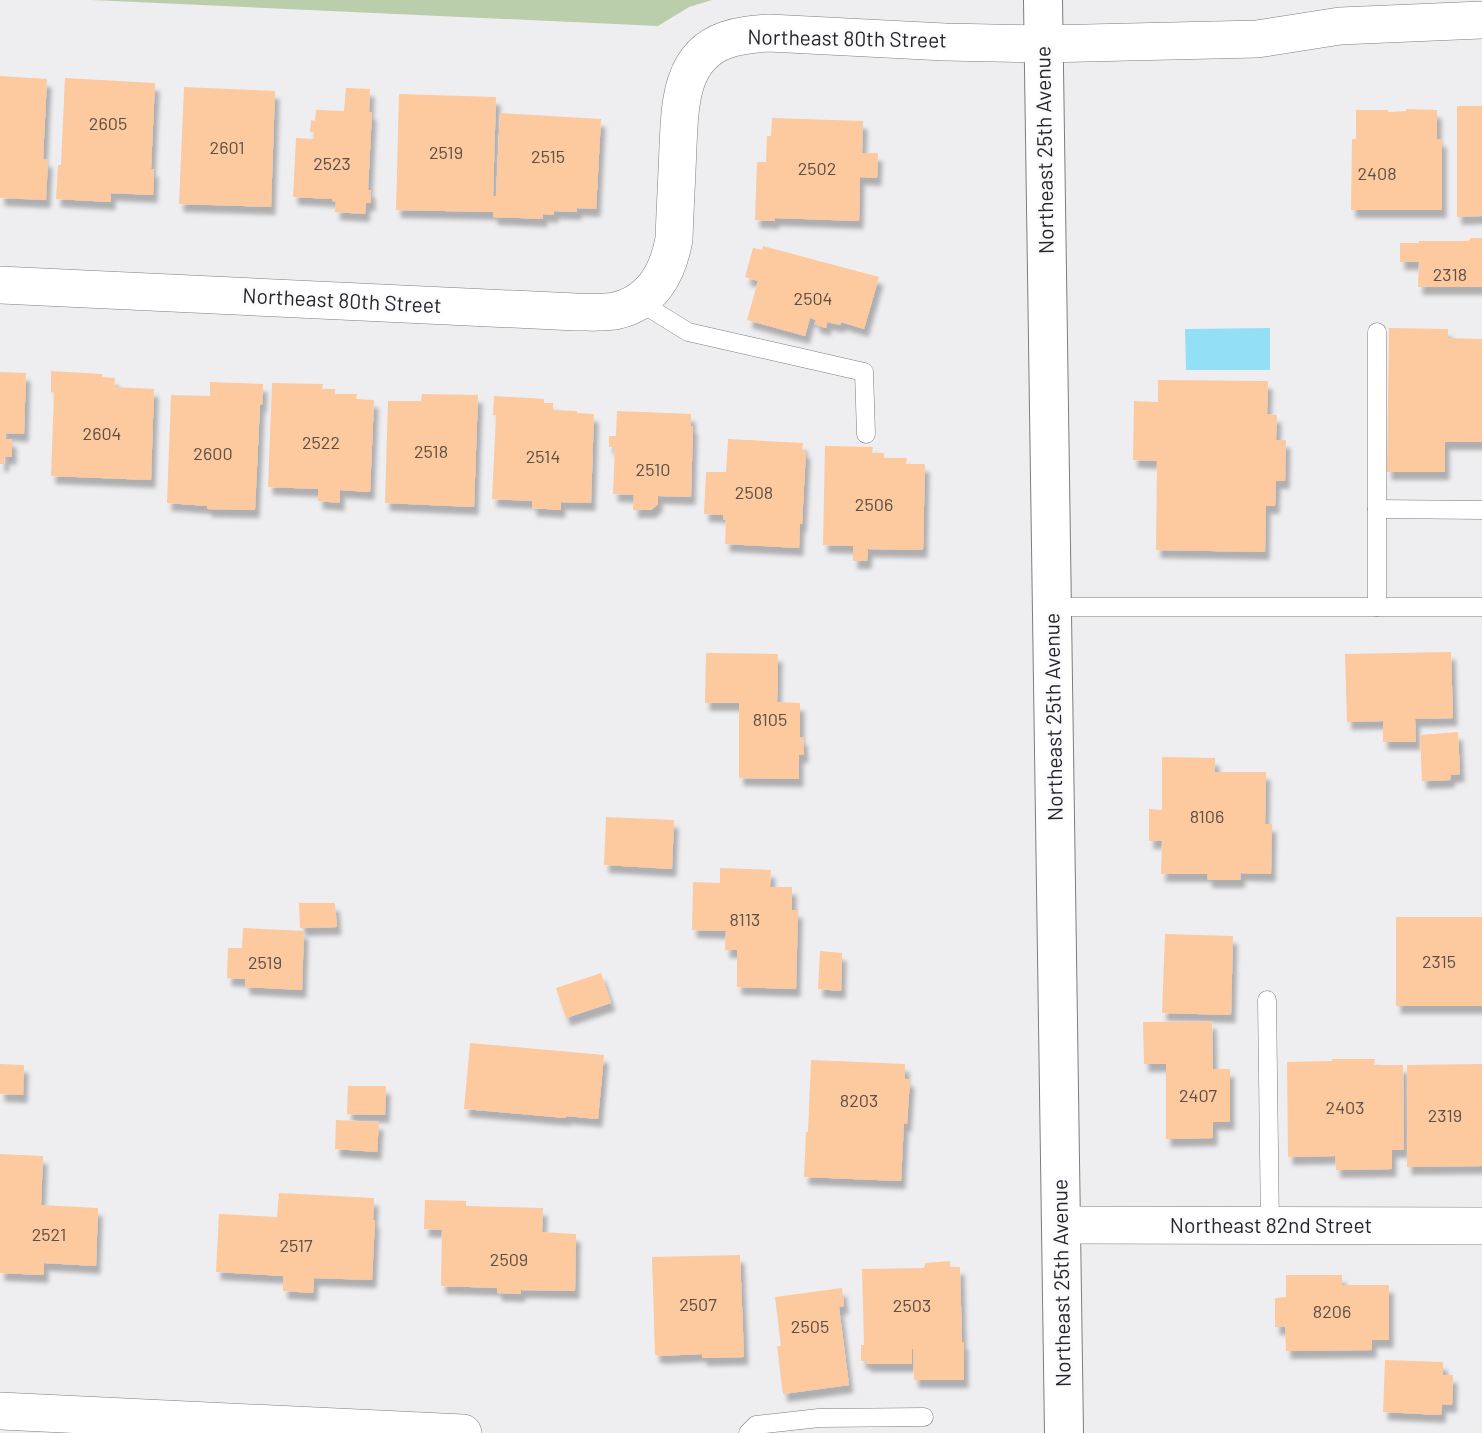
<svg xmlns="http://www.w3.org/2000/svg" width="1482" height="1433" font-family="Barlow,sans-serif">
<style>
.green{fill:#baceab}
.water{fill:#93dff6}
.building{fill:#fdc99f;filter:url(#shadow)}
.lines{fill:none;stroke-linecap:round;stroke-linejoin:round}
.lane-casing{stroke:#7d7d80;stroke-width:19}
.street-casing{stroke:#7d7d80;stroke-width:38}
.secondary-casing{stroke:#7d7d80;stroke-width:40}
.lane{stroke:#fff;stroke-width:18}
.street{stroke:#fff;stroke-width:37}
.secondary{stroke:#fff;stroke-width:38}
.labels{text-anchor:middle;stroke-width:5;stroke-linejoin:round;paint-order:stroke}
.number-label{font-size:18px;fill:#5c4f45}
.street-label{font-size:21px;fill:#262627;stroke:#fbfbff}
</style>
<defs>
<filter id="shadow"><feDropShadow dx="4.5" dy="8" stdDeviation="2" flood-color="#0004"/></filter>
</defs>
<rect width="100%" height="100%" fill="#eeeef1"/>
<polygon class="green" points="91,0 712,0 689,7 658,26"/>
<polygon class="water" points="1270,328 1270,370 1186,370 1185,329"/>
<g class="building">
<polygon points="0,76 47,79 43,159 48,160 46,200 0,198"/>
<polygon points="65,78 155,83 151,169 154,169 153,195 111,193 111,202 56,199 58,165 61,165"/>
<polygon points="184,87 275,91 271,207 179,204"/>
<polygon points="346,88 370,89 369,112 372,112 368,190 371,190 371,203 366,203 365,214 335,212 336,202 332,201 332,199 293,197 296,138 314,139 314,132 310,132 311,120 315,121 316,110 344,111"/>
<polygon points="399,94 496,97 493,196 496,196 500,113 601,119 596,209 577,208 577,212 554,211 554,215 543,214 543,219 493,217 493,212 396,210"/>
<polygon points="1457,106 1482,106 1482,216 1457,217"/>
<polygon points="1406,109 1437,110 1437,139 1442,139 1442,210 1351,210 1352,139 1356,139 1356,110 1388,110 1388,112 1406,111"/>
<polygon points="772,118 863,121 862,153 878,153 877,178 860,177 859,221 775,218 775,221 755,220 757,162 766,162 767,136 771,136"/>
<polygon points="1471,238 1482,238 1482,287 1418,287 1419,262 1400,262 1400,243 1419,243 1419,241 1468,241"/>
<polygon points="763,246 879,277 864,329 841,322 840,325 827,322 826,328 814,324 816,320 810,318 805,336 747,320 758,281 745,277 753,248 762,250"/>
<polygon points="1389,328 1448,329 1448,338 1482,339 1482,442 1445,442 1445,472 1387,472"/>
<polygon points="51,371 102,374 102,377 115,378 114,387 154,389 151,480 51,476 54,393 51,392"/>
<polygon points="0,372 26,373 24,434 6,433 5,439 12,439 12,457 5,456 4,464 0,464"/>
<polygon points="1158,380 1268,381 1267,414 1277,415 1276,440 1286,440 1285,481 1276,481 1275,506 1266,506 1265,552 1156,550 1157,461 1133,460 1134,401 1158,402"/>
<polygon points="210,382 263,384 262,405 260,404 255,510 207,509 207,506 167,503 171,395 210,396"/>
<polygon points="272,383 323,384 322,389 335,389 335,394 357,394 356,399 374,400 370,492 340,490 340,503 318,501 318,489 268,487"/>
<polygon points="422,394 478,395 474,507 385,503 388,401 421,401"/>
<polygon points="494,396 544,399 544,403 553,403 553,410 577,411 577,413 594,414 591,503 561,502 561,510 532,508 532,501 492,499 496,415 493,415"/>
<polygon points="617,411 691,414 691,426 693,427 691,497 658,496 658,504 651,510 633,510 634,495 613,494 615,447 609,447 609,436 616,436"/>
<polygon points="728,439 803,443 802,450 806,450 802,524 800,524 799,548 725,544 726,520 723,520 723,515 704,514 706,472 726,472"/>
<polygon points="825,446 873,447 872,453 884,453 884,458 907,458 906,464 925,464 923,550 868,549 867,561 853,561 853,546 823,545"/>
<polygon points="1451,652 1453,718 1415,719 1416,742 1383,742 1383,721 1347,722 1345,654"/>
<polygon points="706,653 778,654 777,702 800,703 800,737 803,737 804,755 799,755 799,779 739,778 739,703 705,703"/>
<polygon points="1458,732 1460,774 1451,775 1450,780 1422,781 1420,735"/>
<polygon points="1162,757 1215,758 1215,772 1266,772 1265,824 1272,824 1271,874 1241,873 1240,880 1208,880 1207,874 1161,874 1162,841 1149,841 1149,809 1162,810"/>
<polygon points="606,817 674,820 672,869 604,865"/>
<polygon points="720,868 771,870 770,887 792,887 792,910 798,910 796,989 737,987 737,950 725,950 726,931 692,930 693,882 720,883"/>
<polygon points="299,903 335,903 337,927 300,928"/>
<rect x="1396" y="917" width="86" height="89"/>
<polygon points="243,928 304,931 302,990 245,987 245,979 227,978 228,948 242,948"/>
<polygon points="1165,934 1233,936 1231,1015 1162,1013"/>
<polygon points="820,951 842,953 841,991 818,989"/>
<polygon points="601,973 611,1003 566,1018 556,988"/>
<polygon points="1212,1021 1213,1069 1230,1069 1230,1122 1213,1122 1213,1138 1166,1139 1166,1064 1144,1064 1143,1022"/>
<polygon points="470,1043 604,1055 598,1119 566,1116 566,1118 464,1109"/>
<polygon points="1332,1059 1375,1059 1374,1065 1403,1065 1404,1150 1392,1150 1392,1169 1336,1170 1335,1156 1288,1157 1287,1062 1332,1061"/>
<polygon points="811,1060 905,1064 905,1079 910,1079 907,1124 904,1123 901,1181 804,1177 806,1132 808,1132"/>
<polygon points="0,1064 24,1065 23,1095 0,1094"/>
<polygon points="1482,1064 1482,1166 1407,1167 1407,1065"/>
<polygon points="348,1086 386,1086 385,1115 347,1114"/>
<polygon points="336,1120 379,1122 377,1152 335,1149"/>
<polygon points="0,1154 43,1156 41,1205 98,1208 96,1266 44,1263 44,1275 0,1273"/>
<polygon points="279,1193 374,1198 373,1220 375,1220 372,1280 314,1278 313,1293 283,1291 283,1276 216,1272 219,1214 277,1217"/>
<polygon points="425,1200 466,1201 466,1206 543,1208 542,1232 576,1234 575,1291 521,1290 521,1294 497,1293 497,1288 441,1286 442,1230 424,1229"/>
<polygon points="740,1255 744,1357 702,1358 702,1354 659,1356 659,1355 655,1355 652,1257"/>
<polygon points="950,1261 950,1267 960,1267 962,1342 964,1342 964,1380 914,1380 913,1349 912,1349 912,1364 866,1364 866,1361 861,1361 861,1345 864,1345 862,1269 924,1268 925,1263"/>
<polygon points="1286,1275 1342,1275 1342,1285 1389,1285 1389,1340 1372,1340 1372,1350 1286,1351 1285,1327 1275,1327 1275,1298 1286,1297"/>
<polygon points="842,1288 844,1306 839,1307 849,1385 783,1394 777,1346 781,1346 775,1297"/>
<polygon points="1385,1360 1443,1362 1443,1375 1453,1375 1452,1405 1442,1404 1441,1415 1383,1412"/>
</g>
<g class="lines">
<g class="lane-casing">
<g id="lane">
<polyline points="638,301 688,332 864,372 866,434"/>
<polyline points="1377,332 1377,607"/>
<polyline points="1377,509 1482,510"/>
<polyline points="1052,607 1482,607"/>
<polyline points="1267,1000 1270,1226"/>
<polyline points="748,1433 756,1425 819,1418 924,1417"/>
</g>
</g>
<g class="street-casing">
<g id="street">
<path d="M0 285 576 312C589 312 602 313 615 311 652 303 668 273 674 239 675 208 677 177 678 146 680 106 680 56 726 40 740 35 754 34 769 33L945 42 1044 44 1257 39 1340 26 1482 20"/>
<polyline points="1061,1225 1482,1226"/>
<polyline points="0,1411 463,1433"/>
</g>
</g>
<g class="secondary-casing">
<polyline id="secondary" points="1043,0 1064,1433"/>
</g>
<use href="#lane" class="lane"/>
<use href="#street" class="street"/>
<use href="#secondary" class="secondary"/>
</g>
<g class="labels">
<g class="number-label">
<text x="108" y="130">2605</text>
<text x="227" y="154">2601</text>
<text x="446" y="159">2519</text>
<text x="548" y="163">2515</text>
<text x="332" y="170">2523</text>
<text x="817" y="175">2502</text>
<text x="1377" y="180">2408</text>
<text x="1450" y="281">2318</text>
<text x="813" y="305">2504</text>
<text x="102" y="440">2604</text>
<text x="321" y="449">2522</text>
<text x="431" y="458">2518</text>
<text x="213" y="460">2600</text>
<text x="543" y="463">2514</text>
<text x="653" y="476">2510</text>
<text x="754" y="499">2508</text>
<text x="874" y="511">2506</text>
<text x="770" y="726">8105</text>
<text x="1207" y="823">8106</text>
<text x="745" y="926">8113</text>
<text x="1439" y="968">2315</text>
<text x="265" y="969">2519</text>
<text x="1198" y="1102">2407</text>
<text x="859" y="1107">8203</text>
<text x="1345" y="1114">2403</text>
<text x="1445" y="1122">2319</text>
<text x="49" y="1241">2521</text>
<text x="296" y="1252">2517</text>
<text x="509" y="1266">2509</text>
<text x="698" y="1311">2507</text>
<text x="912" y="1312">2503</text>
<text x="1332" y="1318">8206</text>
<text x="810" y="1333">2505</text>
</g>
<g class="street-label">
<text transform="translate(847 39) rotate(1)" y="7">Northeast 80th Street</text>
<text transform="translate(1045 150) rotate(-91)" y="7">Northeast 25th Avenue</text>
<text transform="translate(342 301) rotate(3)" y="7">Northeast 80th Street</text>
<text transform="translate(1054 717) rotate(-91)" y="7">Northeast 25th Avenue</text>
<text x="1271" y="1233">Northeast 82nd Street</text>
<text transform="translate(1062 1283) rotate(-91)" y="7">Northeast 25th Avenue</text>
</g>
</g>
</svg>
